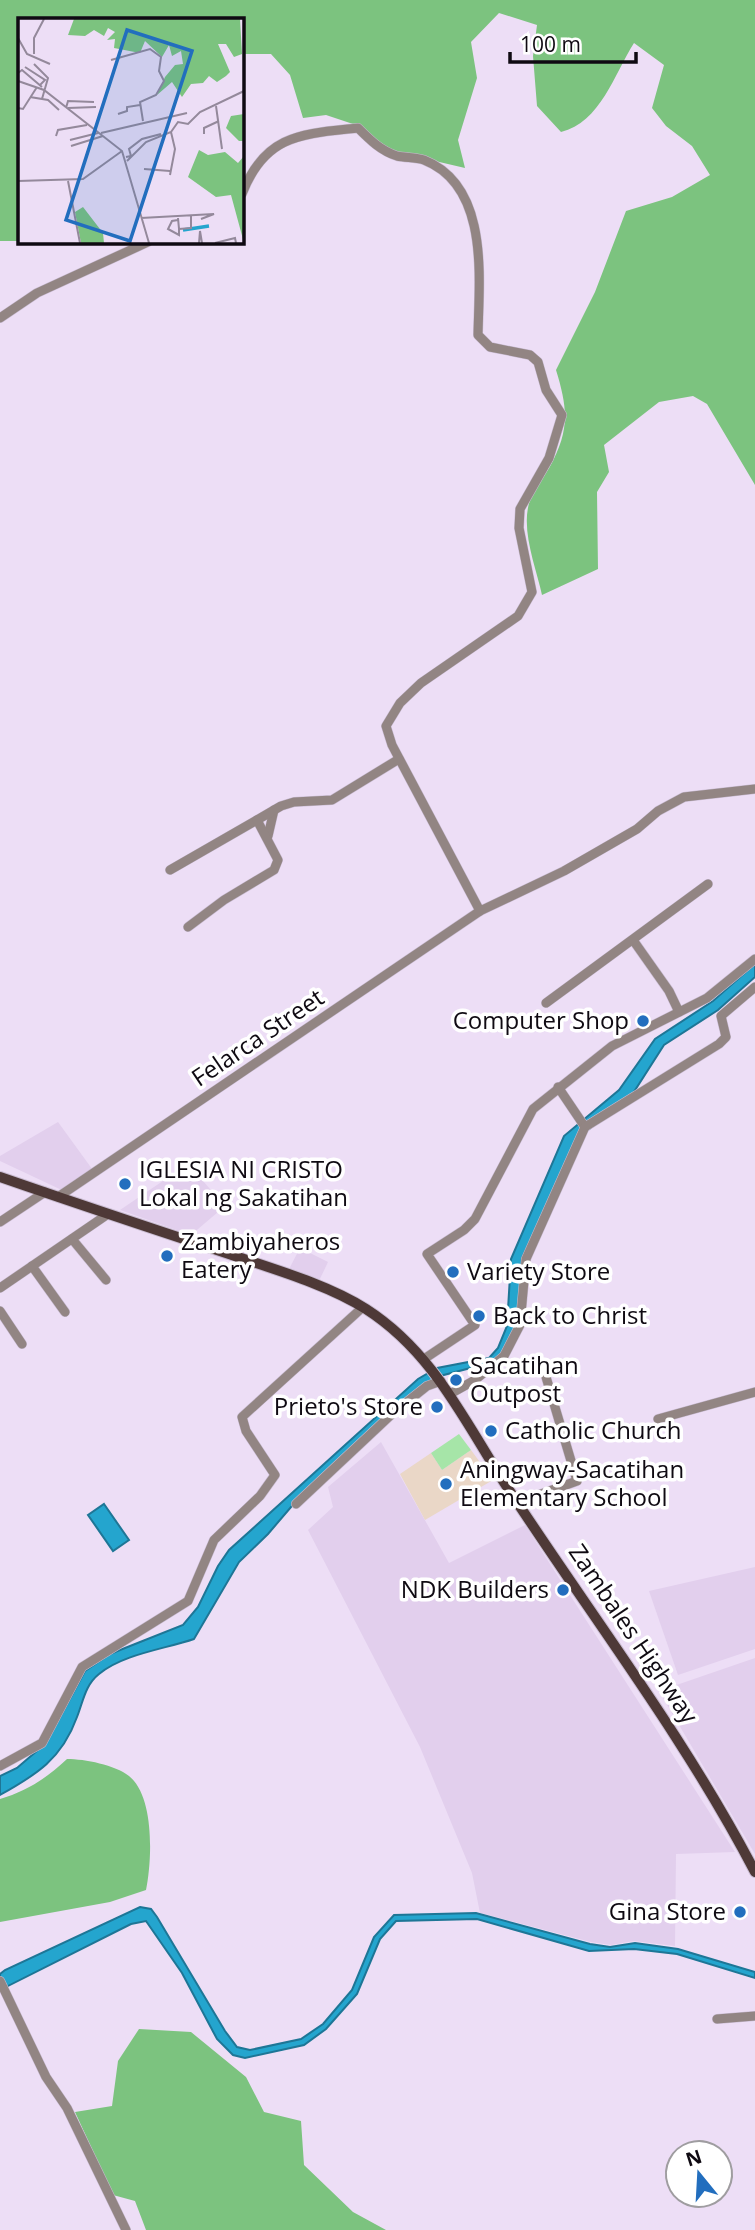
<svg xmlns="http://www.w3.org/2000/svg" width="755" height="2230" font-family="'Open Sans',sans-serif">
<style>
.built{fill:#e2cfed}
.education{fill:#ead7c7}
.green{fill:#a6e5a8}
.forest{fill:#7cc37f}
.water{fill:#24a5ce;stroke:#1e7696;stroke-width:2}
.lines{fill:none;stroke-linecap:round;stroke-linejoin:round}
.minor-casing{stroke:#c9bcd2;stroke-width:10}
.major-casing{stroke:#c9bcd2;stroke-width:12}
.minor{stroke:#928583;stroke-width:9}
.major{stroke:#4e3937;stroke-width:10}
.poi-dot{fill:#226ebe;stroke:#fff;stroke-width:2.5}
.labels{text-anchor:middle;stroke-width:7;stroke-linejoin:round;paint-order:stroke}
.poi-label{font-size:24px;fill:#0f0a12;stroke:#fff;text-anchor:start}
.street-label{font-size:24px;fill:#0f0a12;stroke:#fff}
.inset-river{fill:none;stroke:#24a5ce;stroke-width:3.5}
.inset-road{fill:none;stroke:#94899b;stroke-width:2}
.view{fill:#226ebe;fill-opacity:0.15;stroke:#226ebe;stroke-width:3.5}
.inset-edge{fill:none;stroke:#0f0a12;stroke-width:3.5}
</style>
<rect width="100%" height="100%" fill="#eddef6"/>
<g class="built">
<polygon points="58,1122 95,1173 66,1192 0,1161 0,1156"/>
<polygon points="188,1164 225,1206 191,1235 120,1210"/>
<polygon points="300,1248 328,1262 318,1283 288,1271"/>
<polygon points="381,1442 449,1563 525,1525 735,1852 676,1854 675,1946 634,1941 611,1945 591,1942 480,1913 472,1873 420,1747 308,1530 333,1507 328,1487"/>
<polygon points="755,1567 755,1649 678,1675 649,1591"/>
<polygon points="755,1658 755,1854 659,1691"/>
</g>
<polygon class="education" points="471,1450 493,1480 425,1520 400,1474 431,1453 442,1470"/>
<polygon class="green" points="459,1434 471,1450 442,1470 431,1453"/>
<g class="forest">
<path d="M0 0H755V485L707 404 693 396 659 402 604 445 609 472 597 492 598 569 542 595C536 567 520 529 530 500 534 489 543 478 549 468 570 431 568 409 556 370L595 292 626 211 672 197 710 175 692 146 666 126 652 108 664 65 634 43C615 73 600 123 561 132L537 106 533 56 537 25 499 13 471 42 477 78 458 140 465 168 388 150 362 127 326 115 303 118 290 75 271 54H242V19H19V241H0Z"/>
<path d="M67 1759C85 1759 115 1765 129 1776 155 1797 152 1861 146 1890L110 1902 0 1922V1799C27 1791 47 1778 67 1759Z"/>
<polygon points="139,2029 191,2032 246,2077 264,2112 301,2121 304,2165 353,2212 386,2230 146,2230 135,2201 113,2195 75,2112 112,2106 118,2061"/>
</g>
<g class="water">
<path d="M755 964V977L718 1010 664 1045 630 1098 580 1136 522 1258 518 1327 503 1354 486 1364 440 1376 291 1507 268 1534 239 1562 194 1639C165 1649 123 1654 99 1674 85 1685 83 1702 77 1717 62 1759 36 1775 0 1795V1776L17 1768 46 1743 85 1671 110 1654 183 1625 198 1607 218 1566 229 1550 418 1379 437 1368 489 1358 498 1348 507 1326 511 1259 564 1136 619 1090 655 1039 713 1001Z"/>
<polygon points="104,1504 129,1540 113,1551 88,1515"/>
<polygon points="140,1907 151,1909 157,1917 225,2031 237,2047 250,2050 301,2039 323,2024 352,1990 374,1937 394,1915 476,1913 590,1944 610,1947 635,1943 678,1949 755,1972 755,1978 677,1954 634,1949 589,1951 477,1919 396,1921 380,1939 357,1994 326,2029 304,2045 245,2058 233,2055 217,2039 182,1973 146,1921 131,1924 0,1990 0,1974 5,1970"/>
</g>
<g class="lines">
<g class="minor-casing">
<g id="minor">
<path d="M242 194C265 134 302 134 358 128 370 140 381 151 397 156 406 158 416 157 424 160 490 186 479 279 478 335L490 347 530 355 538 362 546 390 562 415 549 458 520 509 519 528 532 592 518 616 421 683 400 703 386 726 392 745 480 911"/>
<polyline points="0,318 37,293 148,242"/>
<polyline points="268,836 274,810"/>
<polyline points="170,870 257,820"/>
<polyline points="188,927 224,900 274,870 278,860 257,820 281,806 294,802 332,800 399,759"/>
<polyline points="633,940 669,991 679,1012"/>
<polyline points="546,1003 708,884"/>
<polyline points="558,1087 585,1127"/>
<polyline points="58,1197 480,911 564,871 637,829 658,811 684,797 755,789"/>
<polyline points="0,1222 45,1192"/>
<polyline points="72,1239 106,1280"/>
<polyline points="32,1266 65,1312"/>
<polyline points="0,1288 108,1214"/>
<polyline points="0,1311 22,1344"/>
<polyline points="424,1359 475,1325 427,1254 464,1230 475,1219 533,1109 612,1046 707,998 755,959"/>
<polyline points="450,1394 475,1380 504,1356 520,1325 526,1259 585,1127 719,1044 726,1037 721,1016 755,987"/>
<polyline points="658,1419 755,1392"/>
<polyline points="519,1502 577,1481 546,1377"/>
<polyline points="296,1504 393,1413 427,1386 441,1381"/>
<polyline points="0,1766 42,1743 82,1667 188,1601 214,1540 260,1496 275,1475 246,1431 242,1417 363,1307"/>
<polyline points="0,1981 46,2077 67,2108 126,2230"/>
<polyline points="717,2019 755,2016"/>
</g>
</g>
<g class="major-casing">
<path id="major" d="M0 1177C75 1203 150 1228 226 1253 270 1268 327 1284 366 1309 430 1350 461 1414 500 1476 585 1608 682 1732 755 1872"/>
</g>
<use href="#minor" class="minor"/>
<use href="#major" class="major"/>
</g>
<g class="poi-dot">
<circle cx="643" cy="1021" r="7"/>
<circle cx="125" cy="1184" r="7"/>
<circle cx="167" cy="1256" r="7"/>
<circle cx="453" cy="1272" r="7"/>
<circle cx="479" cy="1316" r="7"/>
<circle cx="456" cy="1380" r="7"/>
<circle cx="437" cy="1407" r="7"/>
<circle cx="491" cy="1431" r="7"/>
<circle cx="446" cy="1484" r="7"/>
<circle cx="563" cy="1590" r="7"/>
<circle cx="740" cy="1912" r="7"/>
</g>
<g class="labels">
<g class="poi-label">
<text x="629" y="1029" text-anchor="end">Computer Shop</text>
<text x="139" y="1178">IGLESIA NI CRISTO<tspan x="139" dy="28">Lokal ng Sakatihan</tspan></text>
<text x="181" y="1250">Zambiyaheros<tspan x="181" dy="28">Eatery</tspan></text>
<text x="467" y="1280">Variety Store</text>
<text x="493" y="1324">Back to Christ</text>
<text x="470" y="1374">Sacatihan<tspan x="470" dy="28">Outpost</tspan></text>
<text x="423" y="1415" text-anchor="end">Prieto's Store</text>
<text x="505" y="1439">Catholic Church</text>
<text x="460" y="1478">Aningway-Sacatihan<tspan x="460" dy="28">Elementary School</tspan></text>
<text x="549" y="1598" text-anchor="end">NDK Builders</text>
<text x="726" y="1920" text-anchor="end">Gina Store</text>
</g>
<g class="street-label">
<text transform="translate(258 1038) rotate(-34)" y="8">Felarca Street</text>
<text transform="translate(633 1634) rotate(56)" y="8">Zambales Highway</text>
</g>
</g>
<g transform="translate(18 18)">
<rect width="226" height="226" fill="#eddef6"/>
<path d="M56 1H222L224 36 216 39 208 26H200L212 54 208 58 199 64 191 58 185 65 173 66 164 79 154 64 139 77 147 59 157 47 165 46 163 33 154 38 151 27 144 39 127 23 122 35 96 30 97 21 89 22 97 14 90 10 86 18 76 12 67 18 50 17ZM226 96V123H221L208 110 213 98ZM181 132 190 137 207 134 220 145 226 138V225L213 177 198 179 170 159ZM65 189 85 215 86 225H63L57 194Z" fill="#7cc37f"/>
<path class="inset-river" d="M165 212 191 208"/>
<path class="inset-road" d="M0 20 9 36 32 46M16 36V20L26 1M93 42 132 31 143 39 141 53 146 63 138 77 122 84 125 103M16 46 30 60 24 81M7 49 27 62 22 67M0 55 4 52 24 69M0 63 26 72 104 133 131 225M12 79 30 82 41 92M198 88 204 131M0 90 5 91 19 69M48 90 50 83 76 84M50 90 78 89M100 96 109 93V89L122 87M83 115 169 95M186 116V110L201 103M38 118 40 112 69 107M52 122 80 115M53 128 85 118M108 139 113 138 111 131 124 121 143 116M109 143 128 124 153 114 160 104 170 106 182 94 226 73M126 151 152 153M152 157 157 131 153 114M0 163 65 161 104 133M50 163 62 225M123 200 196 196 183 201M160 200 161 211V217L150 211 154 203 160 202M161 211 173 210V198M181 225 182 213 184 225M197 225 217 220 218 225"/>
<path class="view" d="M109 12 174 33 112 223 48 202Z"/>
<rect width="226" height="226" class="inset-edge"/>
</g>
<g transform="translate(699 2174) rotate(342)"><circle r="33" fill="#ffffff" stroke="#9f9da0" stroke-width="2"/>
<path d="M0-5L12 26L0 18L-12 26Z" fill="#226ebe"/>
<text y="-10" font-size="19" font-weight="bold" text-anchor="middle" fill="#0f0a12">N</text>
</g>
<path d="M510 52v10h126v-10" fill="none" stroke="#0f0a12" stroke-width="3.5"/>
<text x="520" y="52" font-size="21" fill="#0f0a12" stroke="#ffffff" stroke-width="5" paint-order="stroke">100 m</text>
</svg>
